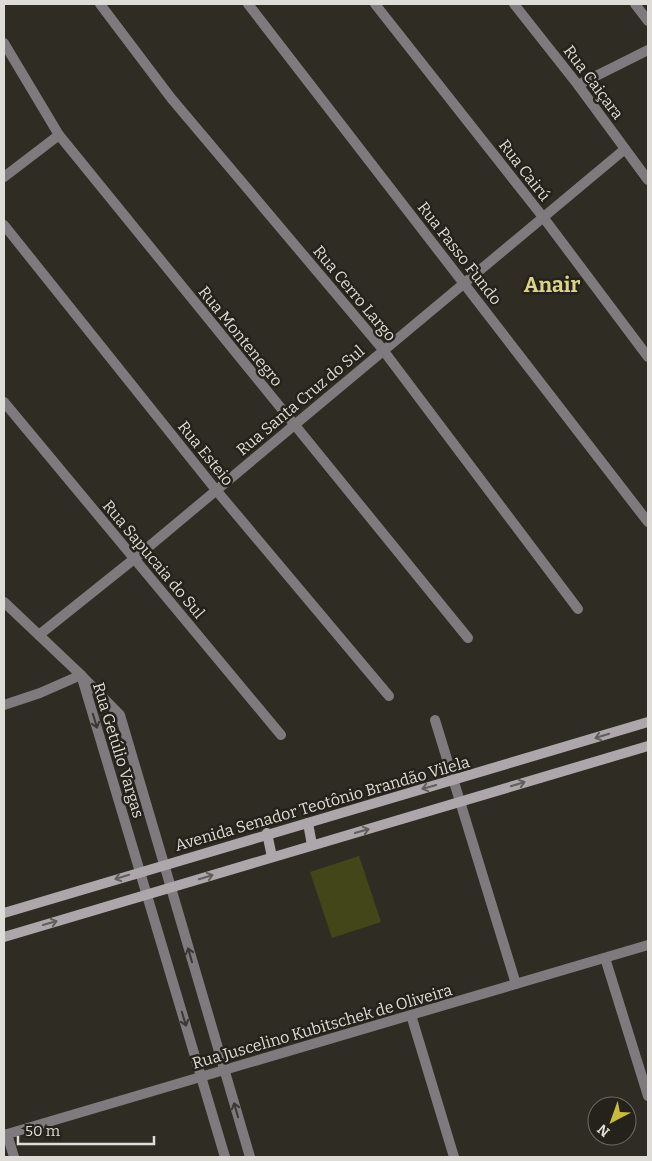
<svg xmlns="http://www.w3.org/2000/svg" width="652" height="1161" font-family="Bitter,serif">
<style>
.green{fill:#434618}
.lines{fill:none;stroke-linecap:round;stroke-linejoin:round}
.minor{stroke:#7e7a7d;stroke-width:10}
.tertiary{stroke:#7e7a7d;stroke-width:10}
.secondary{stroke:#ada7ab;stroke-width:10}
.oneway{stroke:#3b3834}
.oneway2{stroke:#625e5c}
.labels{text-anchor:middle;stroke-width:5;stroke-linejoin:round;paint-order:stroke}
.street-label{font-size:16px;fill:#dedcd7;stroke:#25221b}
.district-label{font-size:21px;font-weight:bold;fill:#dbd486;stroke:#25221b}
</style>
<rect width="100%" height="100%" fill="#2f2c24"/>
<polygon class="green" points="359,856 381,922 332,938 310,872"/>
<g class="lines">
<g class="minor">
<polyline points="100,4 171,98 380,346 578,609"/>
<polyline points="248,4 648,522"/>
<polyline points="375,4 543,217 648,357"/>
<polyline points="514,4 578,85 648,180"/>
<polyline points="635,4 648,21"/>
<polyline points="4,43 59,135 468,638"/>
<polyline points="578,85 648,50"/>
<polyline points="4,177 59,135"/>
<polyline points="4,225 216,490 389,696"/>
<polyline points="4,402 281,735"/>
<polyline points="4,602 81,675 120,715 164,864"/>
<polyline points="39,635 134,559 625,149"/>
<polyline points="82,678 140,872"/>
<polyline points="4,705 40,693 81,675"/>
<polyline points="435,720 516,984"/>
<polyline points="605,958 648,1096"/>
<polyline points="411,1015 454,1157"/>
<polyline points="7,1134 14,1157"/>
</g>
<g class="tertiary">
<polyline points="164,864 250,1157"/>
<polyline points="140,872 225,1157"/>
<polyline points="4,1135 648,945"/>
</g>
<g class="secondary">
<polyline points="308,823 312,845"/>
<polyline points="267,833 272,857"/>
<polyline points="4,913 648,722"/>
<polyline points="4,937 648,746"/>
</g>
</g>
<defs><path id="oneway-shaft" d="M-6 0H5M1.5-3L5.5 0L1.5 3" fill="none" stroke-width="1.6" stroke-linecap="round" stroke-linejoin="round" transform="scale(1.25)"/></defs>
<g class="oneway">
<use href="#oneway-shaft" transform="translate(95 721) rotate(73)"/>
<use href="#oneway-shaft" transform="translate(190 955) rotate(-106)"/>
<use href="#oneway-shaft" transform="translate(184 1019) rotate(73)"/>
<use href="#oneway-shaft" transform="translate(236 1110) rotate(-106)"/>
</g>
<g class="oneway2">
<use href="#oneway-shaft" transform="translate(602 736) rotate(163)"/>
<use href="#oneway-shaft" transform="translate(518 784) rotate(-17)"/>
<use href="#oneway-shaft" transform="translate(429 787) rotate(164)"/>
<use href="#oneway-shaft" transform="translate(362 831) rotate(-16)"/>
<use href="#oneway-shaft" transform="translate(122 877) rotate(163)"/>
<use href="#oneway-shaft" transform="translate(206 877) rotate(-17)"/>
<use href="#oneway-shaft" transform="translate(50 923) rotate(-16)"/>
</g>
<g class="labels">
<g class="street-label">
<text transform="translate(594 82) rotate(53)" y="6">Rua Caiçara</text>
<text transform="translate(525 170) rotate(52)" y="6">Rua Cairú</text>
<text transform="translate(460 253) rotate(52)" y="6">Rua Passo Fundo</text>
<text transform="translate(355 293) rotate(50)" y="6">Rua Cerro Largo</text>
<text transform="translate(241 336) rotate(51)" y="6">Rua Montenegro</text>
<text transform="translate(300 400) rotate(-40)" y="6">Rua Santa Cruz do Sul</text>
<text transform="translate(206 453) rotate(51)" y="6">Rua Esteio</text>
<text transform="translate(154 559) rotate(50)" y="6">Rua Sapucaia do Sul</text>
<text transform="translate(119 750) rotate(73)" y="6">Rua Getúlio Vargas</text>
<text transform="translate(322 803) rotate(-16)" y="6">Avenida Senador Teotônio Brandão Vilela</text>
<text transform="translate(322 1026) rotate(-16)" y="6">Rua Juscelino Kubitschek de Oliveira</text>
</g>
<g class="district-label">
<text x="552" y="292">Anair</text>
</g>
</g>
<rect width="652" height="1161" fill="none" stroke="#dedcd7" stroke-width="10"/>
<g transform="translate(612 1121) rotate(221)"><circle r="24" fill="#25221b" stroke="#6f6c66"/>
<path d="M0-4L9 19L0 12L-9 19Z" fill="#c7bb3c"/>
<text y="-8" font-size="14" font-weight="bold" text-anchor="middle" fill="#dedcd7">N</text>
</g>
<path d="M18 1136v8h136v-8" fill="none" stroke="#dedcd7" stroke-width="2.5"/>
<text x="25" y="1136" font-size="15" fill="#dedcd7" stroke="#25221b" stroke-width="4" paint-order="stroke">50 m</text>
</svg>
